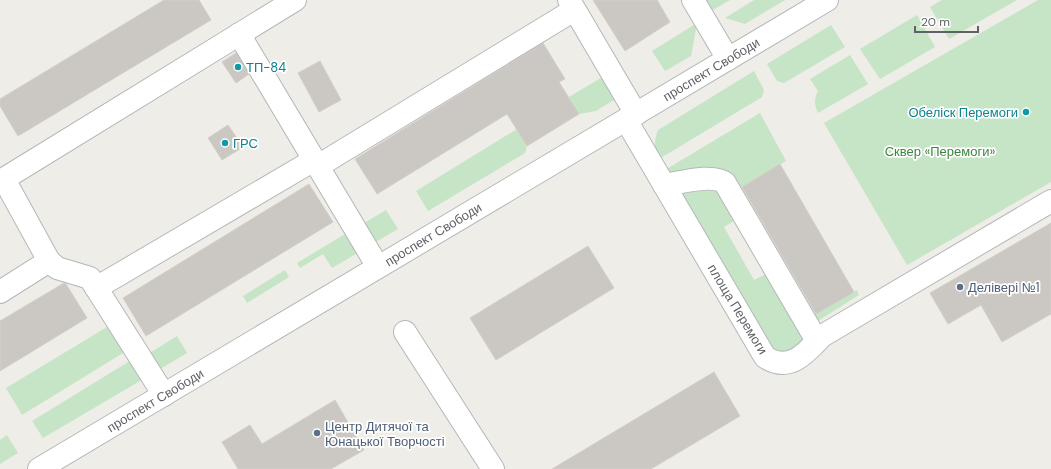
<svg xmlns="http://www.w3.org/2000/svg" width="1051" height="469" font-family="'DM Sans',sans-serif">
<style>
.green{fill:#c6e4c6}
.building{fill:#cbc8c4;stroke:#d4cfc6}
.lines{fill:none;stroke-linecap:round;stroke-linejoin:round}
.minor-casing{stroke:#b4b7ba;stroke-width:24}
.minor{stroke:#fff;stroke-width:22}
.culture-dot{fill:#0f9aa8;stroke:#fff;stroke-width:1.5}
.service-dot{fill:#5c6f8a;stroke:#fff;stroke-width:1.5}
.labels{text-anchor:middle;stroke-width:3.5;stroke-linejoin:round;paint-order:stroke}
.culture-label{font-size:13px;fill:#0d838f;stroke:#fff;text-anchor:start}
.street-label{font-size:13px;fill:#5e6266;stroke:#fff}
.park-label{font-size:13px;fill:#3e8540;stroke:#fff}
.service-label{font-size:13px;fill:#4e5e75;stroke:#fff;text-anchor:start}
</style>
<rect width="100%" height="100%" fill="#efede7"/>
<g class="green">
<polygon points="705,0 730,0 711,11"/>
<polygon points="754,0 785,0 745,24 725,18"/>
<polygon points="942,0 1017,0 949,39 930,7"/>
<polygon points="1038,0 1051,0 1051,182 907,265 824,123"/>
<polygon points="917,15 935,47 880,79 860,49"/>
<polygon points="697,23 691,56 665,71 652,51"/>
<polygon points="831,25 845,47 784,83 777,81 767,64"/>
<path d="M850 55 868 84 818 113C814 105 814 99 818 91L810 79Z"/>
<path d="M754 71 764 90 762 97 659 159C653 149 654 141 658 130Z"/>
<polygon points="604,76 617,98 596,111 579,114 569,97"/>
<polygon points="760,113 786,161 736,190 670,178 665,170"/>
<polygon points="517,129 527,146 525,153 428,211 416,191"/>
<polygon points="716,185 739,218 724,227 754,280 770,272 805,340 792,354 771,350 676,188"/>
<polygon points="386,210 398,229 372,244 361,225"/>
<polygon points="350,231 361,251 332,268 323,254 300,268 297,263"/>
<polygon points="285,270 289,277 247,303 243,296"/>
<polygon points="857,290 859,295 813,324 810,317"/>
<polygon points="112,324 128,350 22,415 6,388"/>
<polygon points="177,336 187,353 155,372 145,356"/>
<polygon points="133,359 145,378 43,438 32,421"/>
<polygon points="7,435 18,453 0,464 0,440"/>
</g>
<g class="building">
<polygon points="164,0 199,0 211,20 18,136 0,106 0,99"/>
<polygon points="593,0 657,0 670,22 625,51"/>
<polygon points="543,43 565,79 559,82 579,114 527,146 507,114 377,194 355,159"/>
<polygon points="236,53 249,74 236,83 222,62"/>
<polygon points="320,61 341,100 319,112 298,73"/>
<polygon points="228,125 243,147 222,160 208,138"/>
<polygon points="780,164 854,292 816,314 742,187"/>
<polygon points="309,184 333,222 146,336 123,298"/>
<polygon points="1051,223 1051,314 1002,342 981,305 948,324 930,293"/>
<polygon points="588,246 614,288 496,360 470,318"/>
<polygon points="64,283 66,284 87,318 0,371 0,321"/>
<polygon points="714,372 740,416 651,469 552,469"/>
<polygon points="335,400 364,450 331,469 238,469 222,442 250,425 262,444"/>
</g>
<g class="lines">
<g class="minor-casing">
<g id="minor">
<polyline points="569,0 636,114"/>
<polyline points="693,0 728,59"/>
<polyline points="239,34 378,267"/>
<path d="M626 120 765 357C790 373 806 353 822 336L1051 201"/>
<polyline points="318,166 574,10"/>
<path d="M664 185C679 183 713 173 725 183L817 341"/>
<polyline points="96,288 314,160"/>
<polyline points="0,292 49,261"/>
<polyline points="405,332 493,469"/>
<polyline points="164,395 90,278 57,268 49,261 5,181 7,177 295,0"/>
<polyline points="39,469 827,0"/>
</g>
</g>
<use href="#minor" class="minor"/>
</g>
<g class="culture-dot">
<circle cx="238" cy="67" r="4"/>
<circle cx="1026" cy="112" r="4"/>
<circle cx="225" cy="143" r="4"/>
</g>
<g class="service-dot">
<circle cx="960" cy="287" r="4"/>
<circle cx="317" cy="433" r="4"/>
</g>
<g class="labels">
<g class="culture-label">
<text x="246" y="72">ТП-84</text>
<text x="1018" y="117" text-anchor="end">Обеліск Перемоги</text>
<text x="233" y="148">ГРС</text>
</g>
<g class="street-label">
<text transform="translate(711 69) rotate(-31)" y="5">проспект Свободи</text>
<text transform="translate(433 234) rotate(-31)" y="5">проспект Свободи</text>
<text transform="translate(738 309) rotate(59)" y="5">площа Перемоги</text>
<text transform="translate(155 400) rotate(-31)" y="5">проспект Свободи</text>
</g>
<g class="park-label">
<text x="940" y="156">Сквер «Перемоги»</text>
</g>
<g class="service-label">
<text x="968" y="292">Делівері №1</text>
<text x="325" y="431">Центр Дитячої та<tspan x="325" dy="15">Юнацької Творчості</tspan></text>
</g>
</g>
<path d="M915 26v6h63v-6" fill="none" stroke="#5e6266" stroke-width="2"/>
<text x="921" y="26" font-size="12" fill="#5e6266" stroke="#ffffff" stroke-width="3" paint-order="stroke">20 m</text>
</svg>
